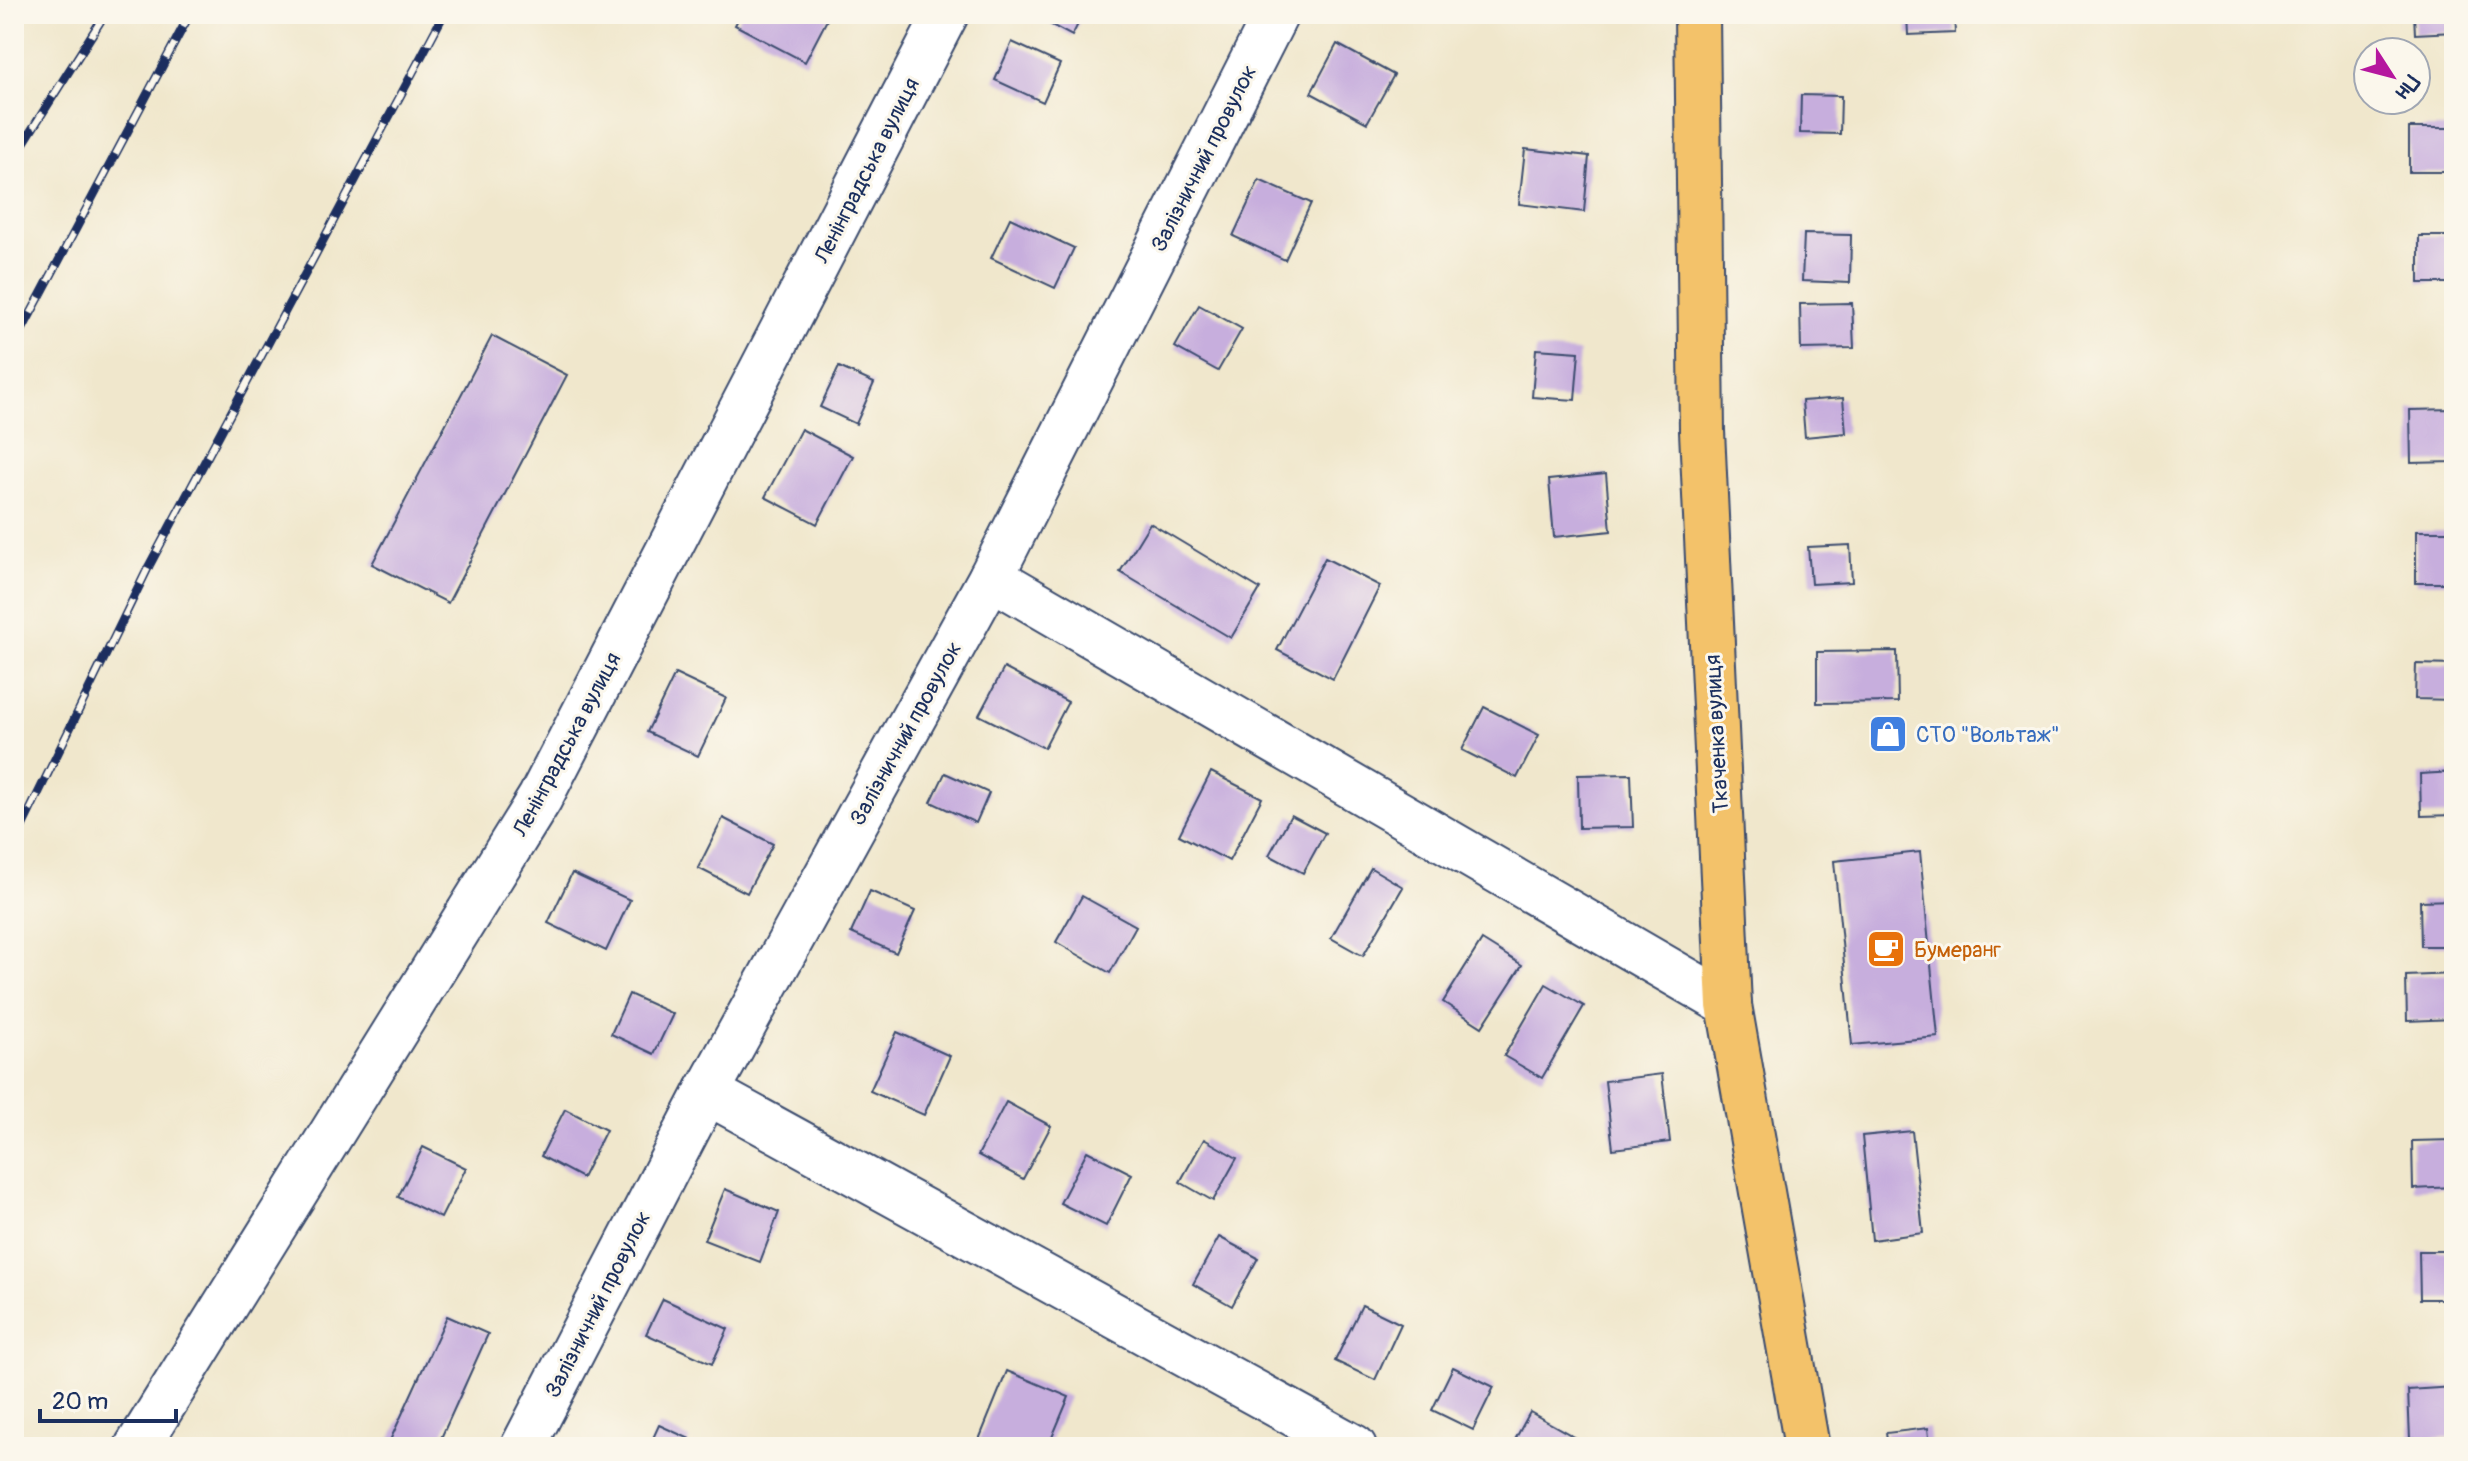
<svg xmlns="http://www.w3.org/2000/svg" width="2468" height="1461" font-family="Pangolin,sans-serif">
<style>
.building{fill:#c7aedd}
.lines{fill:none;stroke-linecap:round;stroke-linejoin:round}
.minor-casing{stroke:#3b4b6e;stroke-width:48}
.primary-casing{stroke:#3b4b6e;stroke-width:48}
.minor{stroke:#fff;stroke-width:44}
.primary{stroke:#f3c26a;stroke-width:44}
.rail-casing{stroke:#1b2f5e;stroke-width:9}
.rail{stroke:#fbf7ec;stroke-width:6;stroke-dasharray:18;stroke-linecap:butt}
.labels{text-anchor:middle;stroke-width:6;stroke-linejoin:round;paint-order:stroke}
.street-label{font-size:22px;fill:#1b2f5e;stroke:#fbf7ec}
.shop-label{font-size:22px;fill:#366cbe;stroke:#fbf7ec;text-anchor:start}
.food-label{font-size:22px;fill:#c56008;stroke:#fbf7ec;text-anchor:start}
</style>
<rect width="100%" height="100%" fill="#fbf7ec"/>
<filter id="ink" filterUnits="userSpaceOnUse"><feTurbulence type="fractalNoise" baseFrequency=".0125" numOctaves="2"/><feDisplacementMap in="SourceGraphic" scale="16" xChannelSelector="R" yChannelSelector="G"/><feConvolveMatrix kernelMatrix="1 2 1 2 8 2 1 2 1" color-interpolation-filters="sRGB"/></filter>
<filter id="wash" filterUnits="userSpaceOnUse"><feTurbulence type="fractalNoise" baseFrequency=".006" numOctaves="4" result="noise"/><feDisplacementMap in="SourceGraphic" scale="32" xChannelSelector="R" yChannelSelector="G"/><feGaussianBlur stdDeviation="1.8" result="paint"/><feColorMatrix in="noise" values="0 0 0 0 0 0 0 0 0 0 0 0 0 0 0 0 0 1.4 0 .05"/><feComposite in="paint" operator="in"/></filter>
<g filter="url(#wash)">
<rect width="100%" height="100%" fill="#f0e7cc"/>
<g id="blocks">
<g class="building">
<polygon points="741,14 830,14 805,62 735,25"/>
<polygon points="1031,14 1083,14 1072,36"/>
<polygon points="1907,14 1954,14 1955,33 1908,35"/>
<polygon points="2414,14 2454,14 2454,32 2415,34"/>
<polygon points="1012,42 1060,64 1043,102 995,80"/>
<polygon points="1337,44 1394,75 1367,123 1311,93"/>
<polygon points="1801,95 1841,96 1840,134 1800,133"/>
<rect x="2409" y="128" width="45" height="44"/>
<polygon points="1525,149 1589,156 1584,212 1519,204"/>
<polygon points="1259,180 1311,203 1285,260 1233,236"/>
<polygon points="1010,218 1074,248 1055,288 991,258"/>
<polygon points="1804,234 1851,235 1850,283 1802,281"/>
<rect x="2419" y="236" width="35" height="47"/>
<polygon points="1852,303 1854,348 1801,349 1800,304"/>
<polygon points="1199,305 1242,329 1218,371 1175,347"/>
<polygon points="492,336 567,375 448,603 372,564"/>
<polygon points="1536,349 1579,352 1575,400 1532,397"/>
<polygon points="839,367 874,383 856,424 820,407"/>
<polygon points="1843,398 1846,433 1805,437 1802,401"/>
<polygon points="2454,409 2454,462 2411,463 2410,410"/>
<polygon points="801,429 853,456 817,524 765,497"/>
<polygon points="1606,474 1611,531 1554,537 1549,480"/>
<polygon points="1150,523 1260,589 1231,638 1120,572"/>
<rect x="2416" y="531" width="38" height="52"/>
<polygon points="1850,545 1852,582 1811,584 1808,547"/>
<polygon points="1325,558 1380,586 1333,679 1277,650"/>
<polygon points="1897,651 1898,702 1817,703 1817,652"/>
<polygon points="2416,664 2454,665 2454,700 2415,699"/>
<polygon points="1004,668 1068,702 1044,748 979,715"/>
<polygon points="675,674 726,698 698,756 647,732"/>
<polygon points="1484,707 1539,735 1517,778 1462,750"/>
<polygon points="1211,772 1262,798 1229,861 1179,835"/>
<polygon points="2454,772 2454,815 2421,816 2420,774"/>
<polygon points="945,773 989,793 976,823 931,802"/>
<polygon points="1631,774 1633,827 1579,828 1578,775"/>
<polygon points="1291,815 1325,833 1303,873 1269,855"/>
<polygon points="723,818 773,844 747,893 698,868"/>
<polygon points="1920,852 1938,1037 1852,1045 1834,861"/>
<polygon points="1371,868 1403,887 1363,956 1331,938"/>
<polygon points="572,873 630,900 606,951 548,923"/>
<polygon points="870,891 915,911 896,953 851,933"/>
<polygon points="1082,896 1136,926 1110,973 1056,942"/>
<polygon points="2454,900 2454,946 2421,946 2420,901"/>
<polygon points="1482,940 1522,965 1482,1027 1443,1002"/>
<polygon points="2454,974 2454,1019 2407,1021 2406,976"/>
<polygon points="1546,984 1584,1006 1542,1078 1504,1056"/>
<polygon points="629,994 673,1014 654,1054 611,1034"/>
<polygon points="897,1032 950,1056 924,1115 870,1091"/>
<polygon points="1662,1074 1670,1142 1613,1149 1605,1081"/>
<polygon points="1006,1102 1051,1126 1023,1179 978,1155"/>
<polygon points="565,1109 606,1130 582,1178 541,1156"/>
<polygon points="1912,1131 1923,1233 1872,1240 1862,1136"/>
<polygon points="1204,1139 1237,1158 1213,1201 1180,1182"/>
<polygon points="2454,1140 2454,1187 2413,1189 2412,1141"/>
<polygon points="423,1147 466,1168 441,1218 398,1197"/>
<polygon points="1087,1151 1132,1174 1106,1226 1060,1203"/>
<polygon points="725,1189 779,1212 760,1262 704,1240"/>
<polygon points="1219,1237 1258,1258 1232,1306 1193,1284"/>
<polygon points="2419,1251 2454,1251 2454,1299 2420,1299"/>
<polygon points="663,1299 728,1329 712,1364 646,1334"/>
<polygon points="1362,1305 1401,1324 1375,1380 1335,1361"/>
<polygon points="447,1316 488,1334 437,1447 387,1447"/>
<polygon points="1453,1367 1494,1387 1473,1430 1432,1410"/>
<polygon points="1007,1371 1069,1397 1048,1447 976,1447"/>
<polygon points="2454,1387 2454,1437 2410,1439 2408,1390"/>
<polygon points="1530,1412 1576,1438 1571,1447 1511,1447"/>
<polygon points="659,1425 690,1439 687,1447 649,1447"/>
<polygon points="1928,1428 1930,1447 1888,1447 1886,1433"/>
</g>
</g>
</g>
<g filter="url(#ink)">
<use href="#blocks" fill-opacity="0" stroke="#3b4b6e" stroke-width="2"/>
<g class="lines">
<g class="minor-casing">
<g id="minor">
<polyline points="991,577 1729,1005"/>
<polyline points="707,1092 1354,1447"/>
<polyline points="137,1447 540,798 946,14"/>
<polyline points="523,1447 707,1092 991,577 1276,14"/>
</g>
</g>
<g class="primary-casing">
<polyline id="primary" points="1697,14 1702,431 1729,1005 1807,1447"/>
</g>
<use href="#minor" class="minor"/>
<use href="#primary" class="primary"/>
<g class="rail-casing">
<g id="rail">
<polyline points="14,158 105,14"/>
<polyline points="14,345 190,14"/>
<polyline points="14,843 149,566 444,14"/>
</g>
</g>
<use href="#rail" class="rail"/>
</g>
</g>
<defs>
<g id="shop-square" transform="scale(2)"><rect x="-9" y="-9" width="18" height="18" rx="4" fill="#3f7fe0" stroke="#fbf7ec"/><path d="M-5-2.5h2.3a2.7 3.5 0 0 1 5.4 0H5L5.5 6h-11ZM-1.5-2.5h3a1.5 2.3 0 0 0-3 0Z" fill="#fff"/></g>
<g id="cafe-square" transform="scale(2)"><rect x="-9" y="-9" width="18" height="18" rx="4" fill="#e8710a" stroke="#fbf7ec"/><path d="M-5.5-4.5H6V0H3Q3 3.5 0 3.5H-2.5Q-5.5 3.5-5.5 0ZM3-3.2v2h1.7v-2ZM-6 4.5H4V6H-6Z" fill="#fff"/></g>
</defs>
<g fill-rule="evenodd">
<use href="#shop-square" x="1888" y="734"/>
<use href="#cafe-square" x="1886" y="949"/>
</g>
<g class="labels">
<g class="street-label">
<text transform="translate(1203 158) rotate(-63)" y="8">Залізничний провулок</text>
<text transform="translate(866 170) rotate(-63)" y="8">Ленінградська вулиця</text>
<text transform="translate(905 733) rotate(-61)" y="8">Залізничний провулок</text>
<text transform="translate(1716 734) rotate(-93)" y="8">Ткаченка вулиця</text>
<text transform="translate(566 744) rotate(-62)" y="8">Ленінградська вулиця</text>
<text transform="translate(597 1304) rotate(-63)" y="8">Залізничний провулок</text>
</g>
<g class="shop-label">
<text x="1916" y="742">СТО "Вольтаж"</text>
</g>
<g class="food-label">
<text x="1914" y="957">Бумеранг</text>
</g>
</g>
<rect width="2468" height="1461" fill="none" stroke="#fbf7ec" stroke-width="48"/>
<g transform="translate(2392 76) rotate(126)"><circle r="38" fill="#fbf7ec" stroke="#a1a7b3" stroke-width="2"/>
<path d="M0-6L14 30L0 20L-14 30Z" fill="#b5179e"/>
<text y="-12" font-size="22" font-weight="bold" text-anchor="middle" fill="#1b2f5e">Пн</text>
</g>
<path d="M40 1409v12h136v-12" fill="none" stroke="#1b2f5e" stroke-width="4"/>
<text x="52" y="1409" font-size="24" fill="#1b2f5e" stroke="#fbf7ec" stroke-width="6" paint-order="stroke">20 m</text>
</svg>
